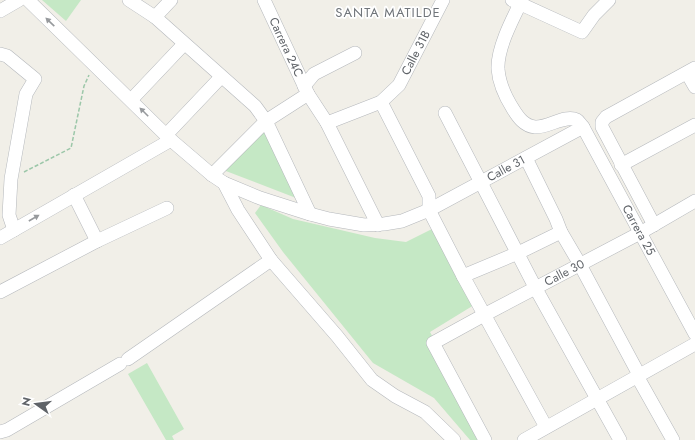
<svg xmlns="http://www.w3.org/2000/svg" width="695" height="440" font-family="Jost,sans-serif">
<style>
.green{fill:#c5e8c5}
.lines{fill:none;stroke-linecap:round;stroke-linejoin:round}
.minor-casing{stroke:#b5b8bc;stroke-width:14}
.path{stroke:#9cc7a9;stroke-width:1.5;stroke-dasharray:4 2;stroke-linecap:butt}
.minor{stroke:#fff;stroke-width:13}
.oneway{fill:#979a9d}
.labels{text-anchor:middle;stroke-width:3.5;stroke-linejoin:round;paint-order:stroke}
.street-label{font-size:12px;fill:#5f6368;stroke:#fff}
.neighbourhood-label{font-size:13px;letter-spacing:1px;fill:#70757a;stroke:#fff}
</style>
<rect width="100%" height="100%" fill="#f1efe8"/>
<g class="green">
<polygon points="42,0 81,0 66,21"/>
<polygon points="266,117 309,203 218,168"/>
<polygon points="261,205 293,219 375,238 406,242 432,229 474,305 430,332 456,381 490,440 470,440 434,398 373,363 283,252 255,213"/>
<polygon points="147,363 184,429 172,436 174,440 166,440 128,374"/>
</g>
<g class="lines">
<g class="minor-casing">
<g id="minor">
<path id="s1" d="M28 0 171 140 212 175 224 183 260 198 310 214 329 219 364 225 384 224 402 221 429 210 583 127"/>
<polyline points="129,0 155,17 255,106 266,121 310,214"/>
<path id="s2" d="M264 0 308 94 327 123 378 225"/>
<polyline points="512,0 582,32 594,15 609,0"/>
<path id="s3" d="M522 0C513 18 497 48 498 69 499 82 506 98 513 109 518 117 524 126 535 127 548 128 565 114 577 120 579 121 581 125 583 127L695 334"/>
<polyline points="0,11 19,0"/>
<polyline points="155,17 171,0"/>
<polyline points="0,54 7,56 35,79 26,94 11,179 9,215 14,230"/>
<polyline points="687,73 695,87"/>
<polyline points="304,86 314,74 355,53"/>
<polyline points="131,100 184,44"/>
<polyline points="381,102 429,196 429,210 463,276 546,427"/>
<polyline points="445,113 536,289 620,440"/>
<path id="s4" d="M327 123 381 102 399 85 443 0"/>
<polyline points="166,135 221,77"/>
<polyline points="526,158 556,219 561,232 578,261 637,371 637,376 673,440"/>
<polyline points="621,165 695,125"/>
<polyline points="212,175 266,121 308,94"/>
<polyline points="224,183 238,210 271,260 337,336 372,380 395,396 425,412 454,440"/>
<polyline points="74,195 97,241"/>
<polyline points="654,225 602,127 602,122 606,117 695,68"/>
<polyline points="0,238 171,140"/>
<polyline points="463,276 518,253 561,232"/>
<polyline points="0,292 97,241 167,208"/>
<polyline points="128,359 271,260"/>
<polyline points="0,432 7,430 120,364"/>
<path id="s5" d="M485 440 433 343 484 315 640 233 695 201"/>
<polyline points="524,440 695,344"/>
</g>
</g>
<polyline class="path" points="24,172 71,148 84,86 89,75"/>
<use href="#minor" class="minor"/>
</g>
<defs><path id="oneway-solid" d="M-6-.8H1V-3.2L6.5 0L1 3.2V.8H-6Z"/></defs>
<g class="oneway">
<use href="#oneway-solid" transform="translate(50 22) rotate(-136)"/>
<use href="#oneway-solid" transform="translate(144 112) rotate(-135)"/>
<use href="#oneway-solid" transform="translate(34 218) rotate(-30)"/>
</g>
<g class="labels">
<g class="street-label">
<text dy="4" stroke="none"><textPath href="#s2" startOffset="52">Carrera 24C</textPath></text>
<text dy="4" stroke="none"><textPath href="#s4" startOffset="119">Calle 31B</textPath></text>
<text dy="4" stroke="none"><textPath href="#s1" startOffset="570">Calle 31</textPath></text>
<text dy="4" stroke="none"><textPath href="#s3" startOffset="316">Carrera 25</textPath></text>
<text dy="4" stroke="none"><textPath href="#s5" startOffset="259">Calle 30</textPath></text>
</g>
<g class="neighbourhood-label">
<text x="388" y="17">SANTA MATILDE</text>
</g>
</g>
<g transform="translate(36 404) rotate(284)" stroke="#ffffff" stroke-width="3" paint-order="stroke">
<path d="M0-3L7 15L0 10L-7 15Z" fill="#5f6368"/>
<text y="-6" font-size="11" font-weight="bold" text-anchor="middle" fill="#5f6368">N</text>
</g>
</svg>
